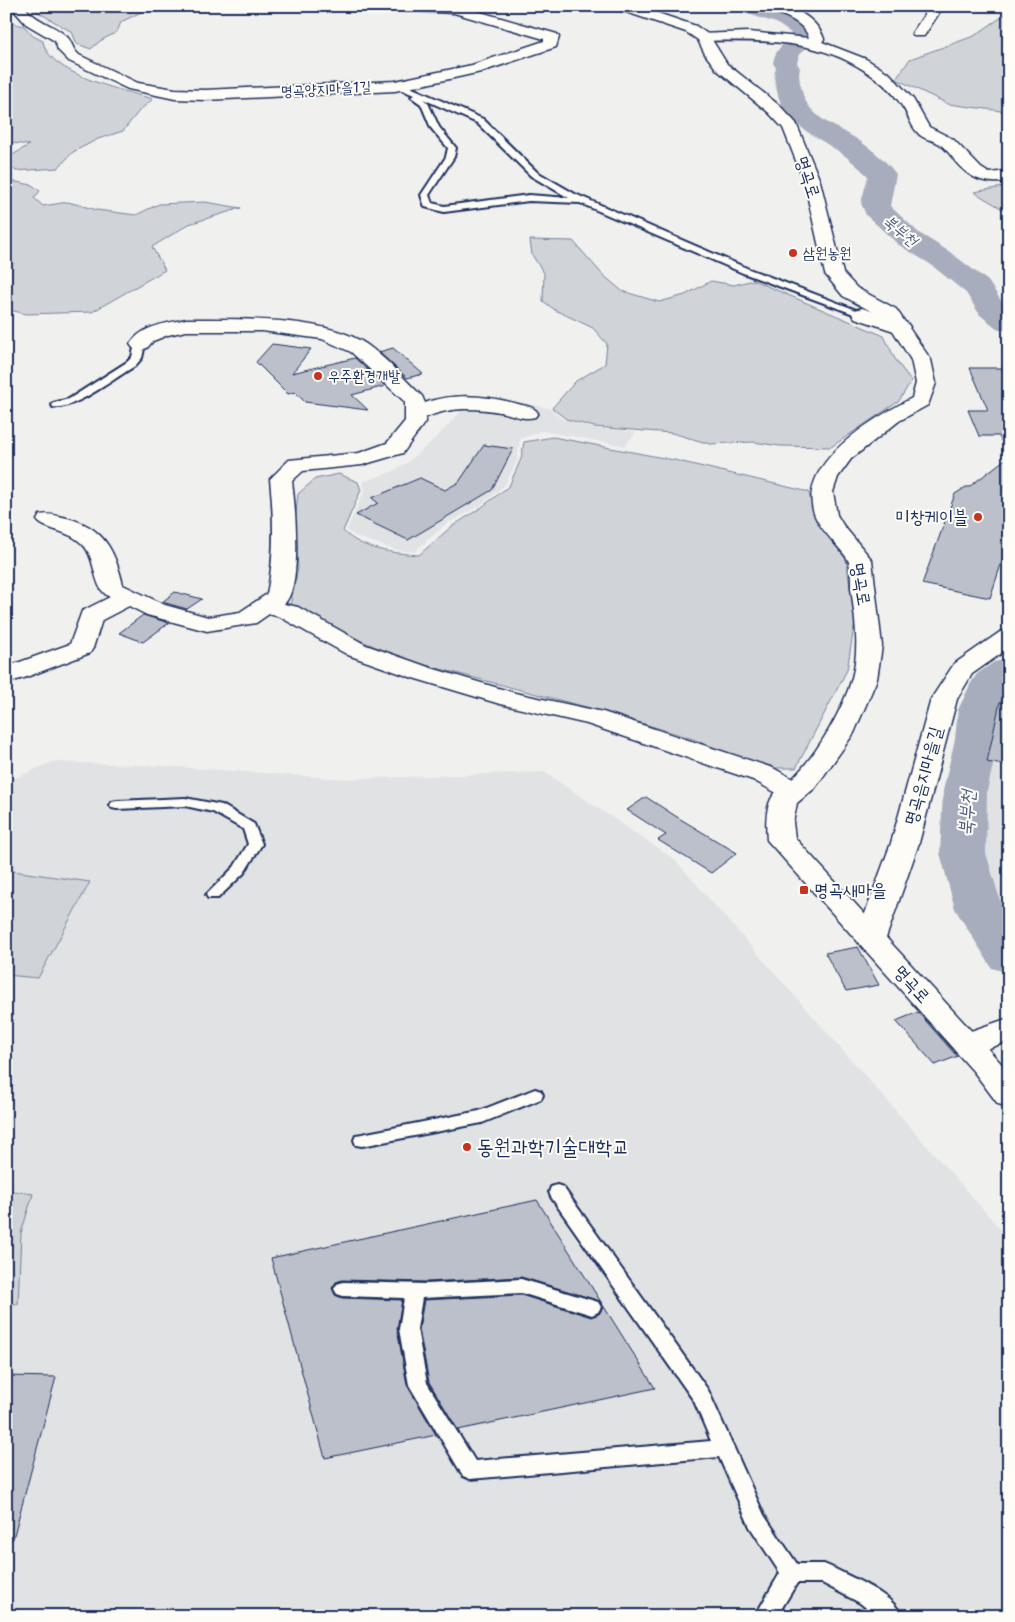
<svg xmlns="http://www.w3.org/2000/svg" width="1015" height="1622" font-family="'Shantell Sans','Poor Story',sans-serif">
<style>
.built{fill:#e0e2e3}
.green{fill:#d0d3d8;stroke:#76819b}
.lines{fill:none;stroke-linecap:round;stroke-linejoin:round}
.river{fill:#a7adbd;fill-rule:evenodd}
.building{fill:#bbc0ca;stroke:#1b2f5e}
.service-casing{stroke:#1b2f5e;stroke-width:4}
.minor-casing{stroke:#1b2f5e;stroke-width:3}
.secondary-casing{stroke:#1b2f5e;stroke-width:3}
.service{fill:#fdfcf7;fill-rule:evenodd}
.minor{fill:#fdfcf7;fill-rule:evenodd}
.secondary{fill:#fdfcf7;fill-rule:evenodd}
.poi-dot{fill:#c8321e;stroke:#fdfcf7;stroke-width:2}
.labels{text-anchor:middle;stroke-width:4;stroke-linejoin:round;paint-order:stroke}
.far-street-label{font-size:15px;fill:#1b2f5e;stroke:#fdfcf7}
.far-poi-label{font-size:15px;fill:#1b2f5e;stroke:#fdfcf7;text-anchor:start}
.far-water-label{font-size:16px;font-style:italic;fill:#4c5b7f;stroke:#fdfcf7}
.street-label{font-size:18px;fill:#1b2f5e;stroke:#fdfcf7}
.poi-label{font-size:18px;fill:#1b2f5e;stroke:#fdfcf7;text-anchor:end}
.water-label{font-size:19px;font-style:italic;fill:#4c5b7f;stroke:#fdfcf7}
.near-poi-label{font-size:21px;fill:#1b2f5e;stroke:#fdfcf7;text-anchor:start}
</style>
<rect width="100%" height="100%" fill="#f0f0ee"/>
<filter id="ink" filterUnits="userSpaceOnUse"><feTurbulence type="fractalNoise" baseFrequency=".02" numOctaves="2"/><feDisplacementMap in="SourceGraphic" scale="10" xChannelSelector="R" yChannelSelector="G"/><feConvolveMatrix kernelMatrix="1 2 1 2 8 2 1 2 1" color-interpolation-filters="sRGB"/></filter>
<g filter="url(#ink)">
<g class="built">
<polygon points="523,403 549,408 562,419 592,428 636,432 625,446 542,431 520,439 517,461 505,485 481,505 446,524 414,552 396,550 355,536 347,530 365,489 363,482 391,472 407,463 439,435 462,410 499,413 512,404"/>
<polygon points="1009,679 1009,939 989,907 973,855 972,791 984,741 987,711 998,687"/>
<polygon points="52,762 164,766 345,779 544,772 674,859 1009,1239 1009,1616 6,1616 6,782"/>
</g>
<g class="green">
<polygon points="34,6 153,6 121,22 117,32 100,41 91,49 77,44 72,32 36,11"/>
<polygon points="1009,12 1009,112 948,104 896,79 910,59 974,36"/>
<path d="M6 21 24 26 33 36 43 41C47 74 125 91 153 99L139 111 123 131 98 139 73 152 58 168 16 171 6 163V159L29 145 6 142Z"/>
<polygon points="6,180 32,185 40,191 34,198 43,206 68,202 97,210 136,215 159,204 205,202 241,208 189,224 152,247 165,270 92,312 26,314 6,309"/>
<polygon points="1009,186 1009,213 974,192"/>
<polygon points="530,240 573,241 602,274 622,291 659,302 685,295 711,281 734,285 753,280 884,336 895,359 911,381 899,401 831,447 780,446 753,442 710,444 672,433 594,427 566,419 552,408 576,381 605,364 607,344 593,328 555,310 543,301 544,273 532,255"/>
<path d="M553 437 674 460 809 492 813 512 829 538 846 559 855 621 847 670 796 768H764L693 739 609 713 406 660 327 626 290 606 298 568 295 522 298 494 315 479 339 474 358 482 361 490 343 531C362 550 393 553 419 555L451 527 482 507 509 486 521 459 524 442Z"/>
<polygon points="6,870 90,882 38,978 6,975"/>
<polygon points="6,1190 33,1194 21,1233 18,1304 6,1303"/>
</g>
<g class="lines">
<g class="river">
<path d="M736 6C765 6 796 5 815 32L805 49 799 55 797 63 800 68C798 76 800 83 802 91 808 117 834 125 855 138 869 147 886 160 896 174L890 206 919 233 950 252 988 281 1002 302 1009 307V331L998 329 980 315 966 293 930 264 899 245 866 215 861 203 868 176C858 167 849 158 838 151 813 134 784 124 777 91 775 83 773 76 776 68L773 63C776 47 784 46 791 33L776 23 739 11Z"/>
<polygon points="1009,659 1009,692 1000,710 999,739 987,791 986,853 1002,907 1009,917 1009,973 992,968 955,909 940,853 943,791 955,739 958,710 971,683 977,674 994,662"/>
</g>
</g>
<g class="building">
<polygon points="272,344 311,349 292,373 355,358 385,386 352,395 368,410 305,402 295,392 288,394 256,362"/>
<polygon points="393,348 423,374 407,378 379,352"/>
<polygon points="970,368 1002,368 1009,382 1009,540 990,598 922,584 955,494 966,487 969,487 1008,457 999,436 979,436 968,410 988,410"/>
<polygon points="484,445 513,449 492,490 408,540 356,515 378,503 372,498 420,478 445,490 459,482"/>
<polygon points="175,592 202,599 187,609 162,602"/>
<polygon points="143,615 169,623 143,642 119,633"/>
<polygon points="1000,702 1009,703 1009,766 987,762"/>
<polygon points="646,797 677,817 737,853 711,873 658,840 666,835 627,810"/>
<polygon points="858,947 879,985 846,991 825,953"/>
<polygon points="918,1012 954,1053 958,1056 935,1065 896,1021"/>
<polygon points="537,1200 655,1388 458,1430 429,1382 419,1329 424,1300 521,1295 591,1317 599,1314 603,1308 600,1301 521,1277 427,1282 342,1280 336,1282 332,1288 335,1295 342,1298 402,1300 397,1329 407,1385 436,1435 325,1458 271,1258"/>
<polygon points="6,1376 56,1377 13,1539 6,1538"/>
</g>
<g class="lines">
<g class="service-casing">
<g id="service">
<polygon points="798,6 813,6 784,13 781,11"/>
<path d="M395 83H401L483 119 537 172 575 194 749 269 867 314 865 316H859L743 273 580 203 529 201 444 212 425 207 421 195 446 157 448 148 431 128 421 104 411 97 414 95 395 87ZM423 99 477 123 531 176 569 198 529 195 444 206 432 203 429 195 454 157 456 148 439 127 428 103Z"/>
<path d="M140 341 145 344 142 358 135 366C116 377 73 411 53 407L52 405 53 403 69 399 127 362 132 357 135 344Z"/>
<polygon points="185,798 222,805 254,824 262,844 244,873 218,898 208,898 206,895 234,867 248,844 243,829 213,812 185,806 117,809 112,808 110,805 112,802 117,801"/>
<polygon points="535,1089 541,1091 543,1095 541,1099 482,1123 362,1146 356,1145 354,1140 356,1135 362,1134 479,1111"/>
<path d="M557 1185 563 1187 708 1390 764 1515 797 1564H824L831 1567C852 1578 893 1594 902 1616H876L860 1603 822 1583H797L777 1616H755L780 1573 750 1527 719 1457 470 1479 463 1476 409 1385 399 1329 404 1298 343 1296 337 1294 334 1289 337 1284 343 1282 427 1284 521 1279 598 1302 601 1307 598 1312 592 1315 521 1293 422 1298 417 1329 427 1383 475 1461 711 1441 694 1401 551 1197 549 1192 551 1187Z"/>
</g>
</g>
<g class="minor-casing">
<g id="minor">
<path d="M10 6H24C35 21 53 24 66 36 72 40 71 48 79 55L138 83 175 89 205 90 395 81 472 65 544 41V39L454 13 389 10 382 6H478L477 11 557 34 559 37 556 47 481 72 395 91 205 100 175 99 128 89 69 61 58 50 55 41 26 24Z"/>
<path d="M763 6C770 6 778 5 784 6 801 10 819 23 824 39L822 42 866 59 890 74 913 99 929 127 953 139 981 168 989 173 1009 171V181C985 185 970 179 955 161 951 155 946 149 940 144 932 139 923 140 917 132 910 124 908 114 902 106 891 88 874 76 857 66 811 39 755 40 704 41L699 40 697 37 699 34 749 32 809 38C804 21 780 14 765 9Z"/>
<polygon points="917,6 933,6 939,13 924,36 914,36 912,33 925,14"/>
<polygon points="862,308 907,323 910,327 907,331 900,333 855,318 852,314 855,310"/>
<path d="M186 319C235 319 324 316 366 344 386 358 404 379 422 396L425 403C455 392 488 396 518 404 525 406 534 406 538 413L535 417C525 420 516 416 505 413 478 408 451 406 425 418V422L403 453 362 465 303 471 292 481C295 505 303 588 284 604L298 607 366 645 431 668 515 693 603 712 773 768 804 785 808 791 804 797 794 800 784 797 753 780 587 724 500 704 413 678 348 655 280 617 269 614 256 623 207 631 147 615 129 606 102 620 93 648 90 653 24 678 6 683V667L70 644 82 611 110 597C92 589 97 560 84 546 70 529 44 531 37 520L40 515C50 513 57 516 67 518 103 527 115 550 123 585L165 605 208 617 240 612 267 594C275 556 274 518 270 479L289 460 359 453 387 443 405 421V402L351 352 322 339 262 331H186L168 335 153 341 147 348 140 350 133 348 130 344C143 325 165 324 186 319Z"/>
<polygon points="1009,630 1009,648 972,674 957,699 919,843 886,938 881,945 871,948 861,945 856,938 891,843 931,699 954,664 1000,632"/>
<polygon points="1009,1018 1009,1041 967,1056 956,1052 951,1044 956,1036"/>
</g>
</g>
<g class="secondary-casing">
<path id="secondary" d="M615 6H637L696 26 709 35 727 64 780 106 796 123 820 181 843 273 857 288 896 309 931 360 936 383 928 405 899 421 851 459 838 477 833 492 837 515 843 525 872 560 882 646 877 679 854 733 815 788 797 803 793 823 795 838 1009 1072V1107L998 1104 974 1072 767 840C766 827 765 812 771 799 776 789 788 784 795 776 818 752 843 710 852 678 860 648 855 619 851 588 851 580 851 570 849 562 844 550 822 533 815 516 794 464 874 418 912 398L916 383 911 360 892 329 882 317 843 296 825 274 804 181 783 128 768 112 717 70 705 54 698 40 686 32 617 9Z"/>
</g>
<use href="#service" class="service"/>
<use href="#minor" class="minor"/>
<use href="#secondary" class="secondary"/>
</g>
</g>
<g class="poi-dot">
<circle cx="793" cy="253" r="5"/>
<circle cx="318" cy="376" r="5"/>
<circle cx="978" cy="517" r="5"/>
<rect x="799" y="885" width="10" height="10" rx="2.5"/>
<circle cx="467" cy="1147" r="5"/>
</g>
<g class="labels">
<g class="far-street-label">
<text transform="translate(326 89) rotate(-3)" y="5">명곡양지마을1길</text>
</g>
<g class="far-poi-label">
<text x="803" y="258">삼원농원</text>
<text x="328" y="381">우주환경개발</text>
</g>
<g class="far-water-label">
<text transform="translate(901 230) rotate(40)" y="6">북부천</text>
</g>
<g class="street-label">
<text transform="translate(808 177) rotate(72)" y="6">명곡로</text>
<text transform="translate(861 584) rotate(80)" y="6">명곡로</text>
<text transform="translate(923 776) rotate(-75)" y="6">명곡음지마을길</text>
<text transform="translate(912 984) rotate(48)" y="6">명곡로</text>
</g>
<g class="poi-label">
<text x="968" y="523">미창케이블</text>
<text x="814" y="896" text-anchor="start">명곡새마을</text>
</g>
<g class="water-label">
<text transform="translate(966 813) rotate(-86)" y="7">북부천</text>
</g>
<g class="near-poi-label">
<text x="477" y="1154">동원과학기술대학교</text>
</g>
</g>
<rect width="1015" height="1622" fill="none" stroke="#fdfcf7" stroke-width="25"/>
<rect x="12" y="12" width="990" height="1597" fill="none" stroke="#1b2f5e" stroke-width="2" filter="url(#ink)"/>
</svg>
